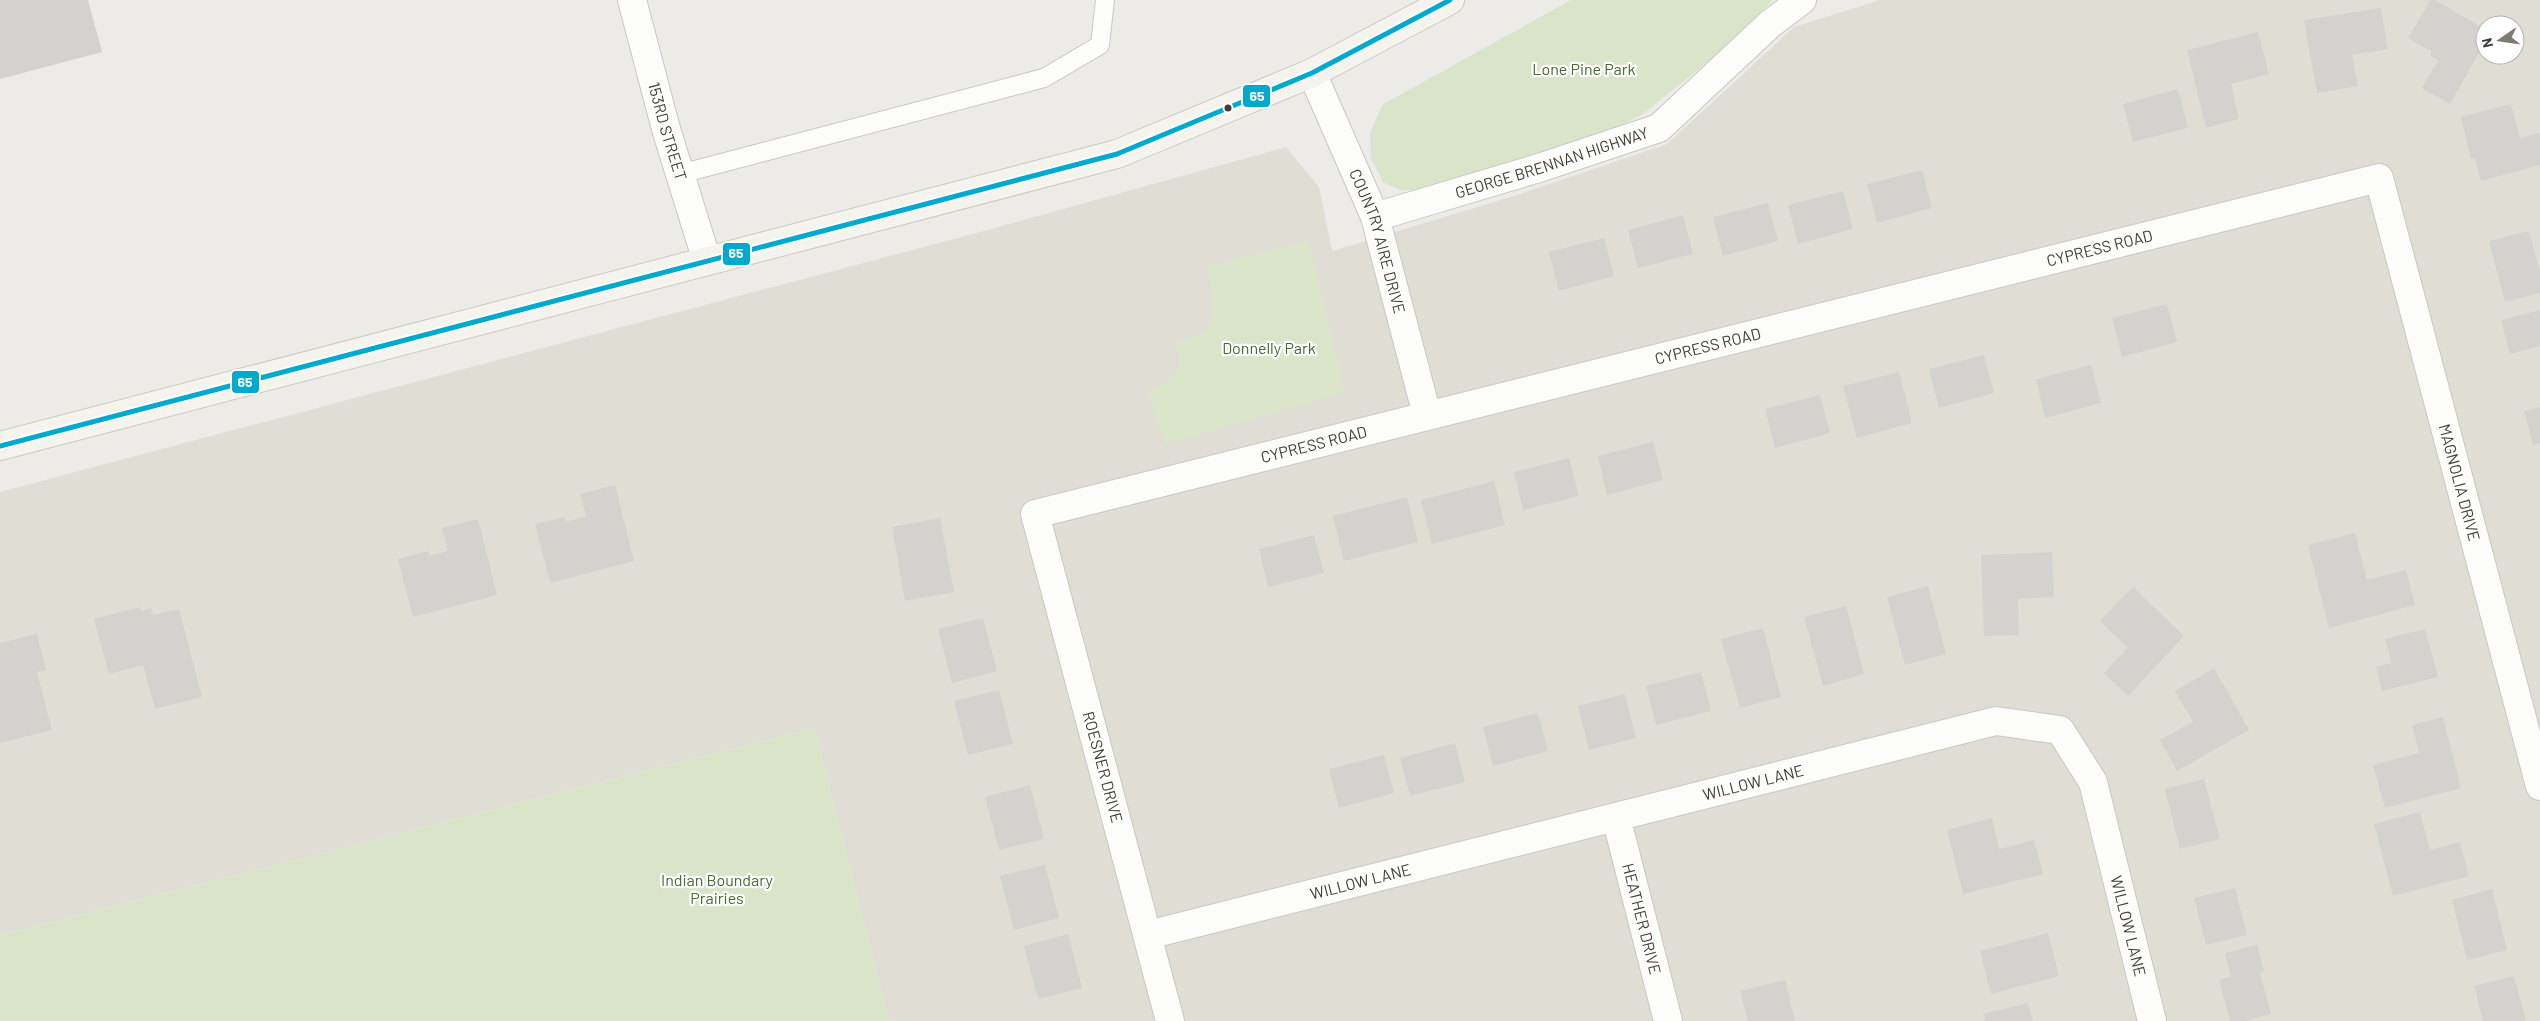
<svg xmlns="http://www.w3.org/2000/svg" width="2540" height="1021" font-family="Barlow,sans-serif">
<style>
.residential{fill:#e0ddd5;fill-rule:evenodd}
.green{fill:#dae4c9}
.building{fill:#d4d2ce}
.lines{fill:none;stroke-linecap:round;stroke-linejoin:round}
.service-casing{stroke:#c8c7c3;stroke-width:20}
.minor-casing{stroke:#c8c7c3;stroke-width:30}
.secondary-casing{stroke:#cdcac1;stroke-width:30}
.service{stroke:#fcfcfb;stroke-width:18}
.minor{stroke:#fcfcfb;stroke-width:28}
.secondary{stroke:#f4f3ed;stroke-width:28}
.bus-1-casing{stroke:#fff;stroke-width:9}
.bus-1{stroke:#00a9ce;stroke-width:5}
.bus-dot{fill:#413c35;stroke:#fff;stroke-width:2}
.labels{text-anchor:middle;stroke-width:4.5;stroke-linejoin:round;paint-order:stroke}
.park-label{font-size:16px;fill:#466a30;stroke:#fff}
.street-label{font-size:16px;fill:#413c35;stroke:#fff}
.line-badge{stroke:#fff;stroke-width:2}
.badge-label{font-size:14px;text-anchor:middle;font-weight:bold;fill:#fff}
</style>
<rect width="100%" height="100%" fill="#ecebe7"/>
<path class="residential" d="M1880 0H2540V1021H889L814 728 0 935V492L984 231 1286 147 1319 187 1332 251 1517 195 1667 144 1794 27ZM2485 25H2515V55H2485Z"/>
<g class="green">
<polygon points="1571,0 1773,0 1716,55 1644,113 1586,144 1434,190 1400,190 1383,182 1371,158 1370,133 1382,105"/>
<path d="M1308 240 1345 392 1165 444 1147 392C1176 378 1182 376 1176 343L1207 331 1214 309 1207 267Z"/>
<polygon points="814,728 889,1021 0,1021 0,935"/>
</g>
<g class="building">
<polygon points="0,0 88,0 102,52 0,79"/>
<polygon points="2431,0 2435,0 2485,29 2485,42 2450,104 2422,88 2438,60 2430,55 2432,52 2408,38"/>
<polygon points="2381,8 2388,49 2352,55 2358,86 2317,93 2304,20"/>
<polygon points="2258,32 2269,74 2231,84 2239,119 2206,128 2187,50"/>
<polygon points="2178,89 2188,128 2133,142 2123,104"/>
<polygon points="2511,104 2520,138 2540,133 2540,165 2481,181 2475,158 2471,159 2461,117"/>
<polygon points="1922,170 1932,208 1877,223 1867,184"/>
<polygon points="1843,191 1853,229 1798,244 1788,205"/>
<polygon points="1768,203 1778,241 1723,256 1713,217"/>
<polygon points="1683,215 1693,254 1638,268 1628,230"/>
<polygon points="2529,231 2540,272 2540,293 2505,302 2489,241"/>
<polygon points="1604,238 1614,276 1559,291 1549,252"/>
<polygon points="2167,304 2177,342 2122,357 2112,318"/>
<polygon points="2540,310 2540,346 2510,354 2501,320"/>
<polygon points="1984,355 1994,393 1939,408 1929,369"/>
<polygon points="2091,365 2101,403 2045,418 2036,379"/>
<polygon points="1899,372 1912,423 1857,438 1843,386"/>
<polygon points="1820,395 1830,433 1775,448 1765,409"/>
<polygon points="2540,407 2540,443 2533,445 2524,411"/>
<polygon points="1653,442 1663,480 1607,495 1598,456"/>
<polygon points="1569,458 1579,496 1523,510 1514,472"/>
<polygon points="1494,481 1505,525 1432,544 1421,500"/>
<polygon points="615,485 634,561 550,583 535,524 565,517 566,522 586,516 580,494"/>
<polygon points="1407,497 1418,542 1344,561 1333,516"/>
<polygon points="940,518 954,592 905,601 892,527"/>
<polygon points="478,519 497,595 413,617 398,559 428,551 429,556 448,551 442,528"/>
<polygon points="2355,533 2367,580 2406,570 2415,605 2329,628 2308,545"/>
<polygon points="1314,535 1324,573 1268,587 1259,549"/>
<polygon points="2052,552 2054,597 2018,599 2019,635 1984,636 1981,555"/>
<polygon points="1928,586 1946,654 1905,665 1887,597"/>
<polygon points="2133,587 2184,636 2128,696 2104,673 2128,648 2100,621"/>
<polygon points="1846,606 1864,674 1823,686 1804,617"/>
<polygon points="140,607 141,611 151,608 153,615 179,609 202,697 155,709 143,665 109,674 94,619"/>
<polygon points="983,618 997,671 952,683 938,629"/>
<polygon points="1763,628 1781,697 1740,708 1721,639"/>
<polygon points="2425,629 2438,677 2382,691 2376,667 2392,663 2385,639"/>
<polygon points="37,634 46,670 37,672 52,730 0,743 0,643"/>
<polygon points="2214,668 2249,730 2177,771 2160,740 2193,722 2175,691"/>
<polygon points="1701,672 1711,711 1656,725 1646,686"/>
<polygon points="999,690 1013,744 968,755 954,701"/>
<polygon points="1625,694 1636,738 1589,750 1578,706"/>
<polygon points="1538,713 1548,751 1493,766 1483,727"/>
<polygon points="2443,717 2461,788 2385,808 2373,765 2419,753 2412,725"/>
<polygon points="1455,743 1465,782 1410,796 1400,758"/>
<polygon points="1384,755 1394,793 1339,808 1329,769"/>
<polygon points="2204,779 2220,839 2180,849 2165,789"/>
<polygon points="1030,785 1044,839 999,850 985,797"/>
<polygon points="2420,812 2430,850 2460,842 2469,876 2393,896 2374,824"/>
<polygon points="1992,818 1999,849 2034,840 2043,874 1963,894 1947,830"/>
<polygon points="1045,865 1059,918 1014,930 1000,876"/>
<polygon points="2235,888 2247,935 2206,945 2194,898"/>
<polygon points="2492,889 2507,950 2467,960 2452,900"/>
<polygon points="2048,933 2059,976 1991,994 1980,951"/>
<polygon points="1068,934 1082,988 1038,999 1024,946"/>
<polygon points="2257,945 2264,971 2260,973 2271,1014 2245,1021 2230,1021 2219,980 2231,977 2225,953"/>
<polygon points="2514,976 2526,1021 2483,1021 2474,986"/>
<polygon points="1785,980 1795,1021 1748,1021 1740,991"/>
<polygon points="2028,1003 2033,1021 1985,1021 1983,1014"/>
</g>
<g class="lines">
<g class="service-casing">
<polyline id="service" points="680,174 1044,78 1100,45 1105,0"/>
</g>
<g class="minor-casing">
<g id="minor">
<path id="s1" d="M632 0 666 129 707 261"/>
<path id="s2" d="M1312 73 1375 217 1427 415"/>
<path id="s3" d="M1375 217 1539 168 1659 128 1770 24 1802 0"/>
<path id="s4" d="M1616 817 1668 1021"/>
<path id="s5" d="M1148 935 1996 721 2060 730 2093 782 2152 1021"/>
<path id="s6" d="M1170 1021 1035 514 2379 178 2540 786"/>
</g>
</g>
<g class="secondary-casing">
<polyline id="secondary" points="0,446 1117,154 1312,73 1450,0"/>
</g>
<use href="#service" class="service"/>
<use href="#minor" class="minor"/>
<use href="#secondary" class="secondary"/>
<g class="bus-1-casing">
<polyline id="bus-1" points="0,446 1117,154 1312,73 1450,0"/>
</g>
<use href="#bus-1" class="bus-1"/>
</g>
<circle class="bus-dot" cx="1228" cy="108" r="4.5"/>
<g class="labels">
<g class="park-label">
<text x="1584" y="75">Lone Pine Park</text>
<text x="1269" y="354">Donnelly Park</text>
<text x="717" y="886">Indian Boundary<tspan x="717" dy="18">Prairies</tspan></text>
</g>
<g class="street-label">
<text dy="6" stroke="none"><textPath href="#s1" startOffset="136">153RD STREET</textPath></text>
<text dy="6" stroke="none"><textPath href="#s3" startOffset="185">GEORGE BRENNAN HIGHWAY</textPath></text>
<text dy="6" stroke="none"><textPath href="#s2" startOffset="181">COUNTRY AIRE DRIVE</textPath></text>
<text dy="6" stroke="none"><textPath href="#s6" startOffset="1622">CYPRESS ROAD</textPath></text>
<text dy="6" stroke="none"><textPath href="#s6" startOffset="1218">CYPRESS ROAD</textPath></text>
<text dy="6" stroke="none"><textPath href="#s6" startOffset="812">CYPRESS ROAD</textPath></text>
<text dy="6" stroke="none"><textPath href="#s6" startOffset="2225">MAGNOLIA DRIVE</textPath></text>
<text transform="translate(1103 767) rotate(75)" y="6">ROESNER DRIVE</text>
<text dy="6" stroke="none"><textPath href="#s5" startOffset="624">WILLOW LANE</textPath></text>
<text dy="6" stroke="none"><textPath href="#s5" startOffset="219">WILLOW LANE</textPath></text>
<text dy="6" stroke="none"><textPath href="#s4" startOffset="105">HEATHER DRIVE</textPath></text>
<text dy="6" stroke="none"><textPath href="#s5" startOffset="1149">WILLOW LANE</textPath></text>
</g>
</g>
<g class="line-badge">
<rect x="1242" y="84" width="29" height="24" rx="5" fill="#00a9ce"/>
<rect x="722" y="242" width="29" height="24" rx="5" fill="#00a9ce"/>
<rect x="231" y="370" width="29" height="24" rx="5" fill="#00a9ce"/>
</g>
<g class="badge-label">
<text x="1257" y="101">65</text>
<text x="736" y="258">65</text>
<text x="245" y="387">65</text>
</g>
<g transform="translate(2500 40) rotate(257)"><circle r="24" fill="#ffffff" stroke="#b3b1ae"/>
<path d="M0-4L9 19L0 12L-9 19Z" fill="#7d7973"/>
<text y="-8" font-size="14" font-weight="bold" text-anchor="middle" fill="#413c35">N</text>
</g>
</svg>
